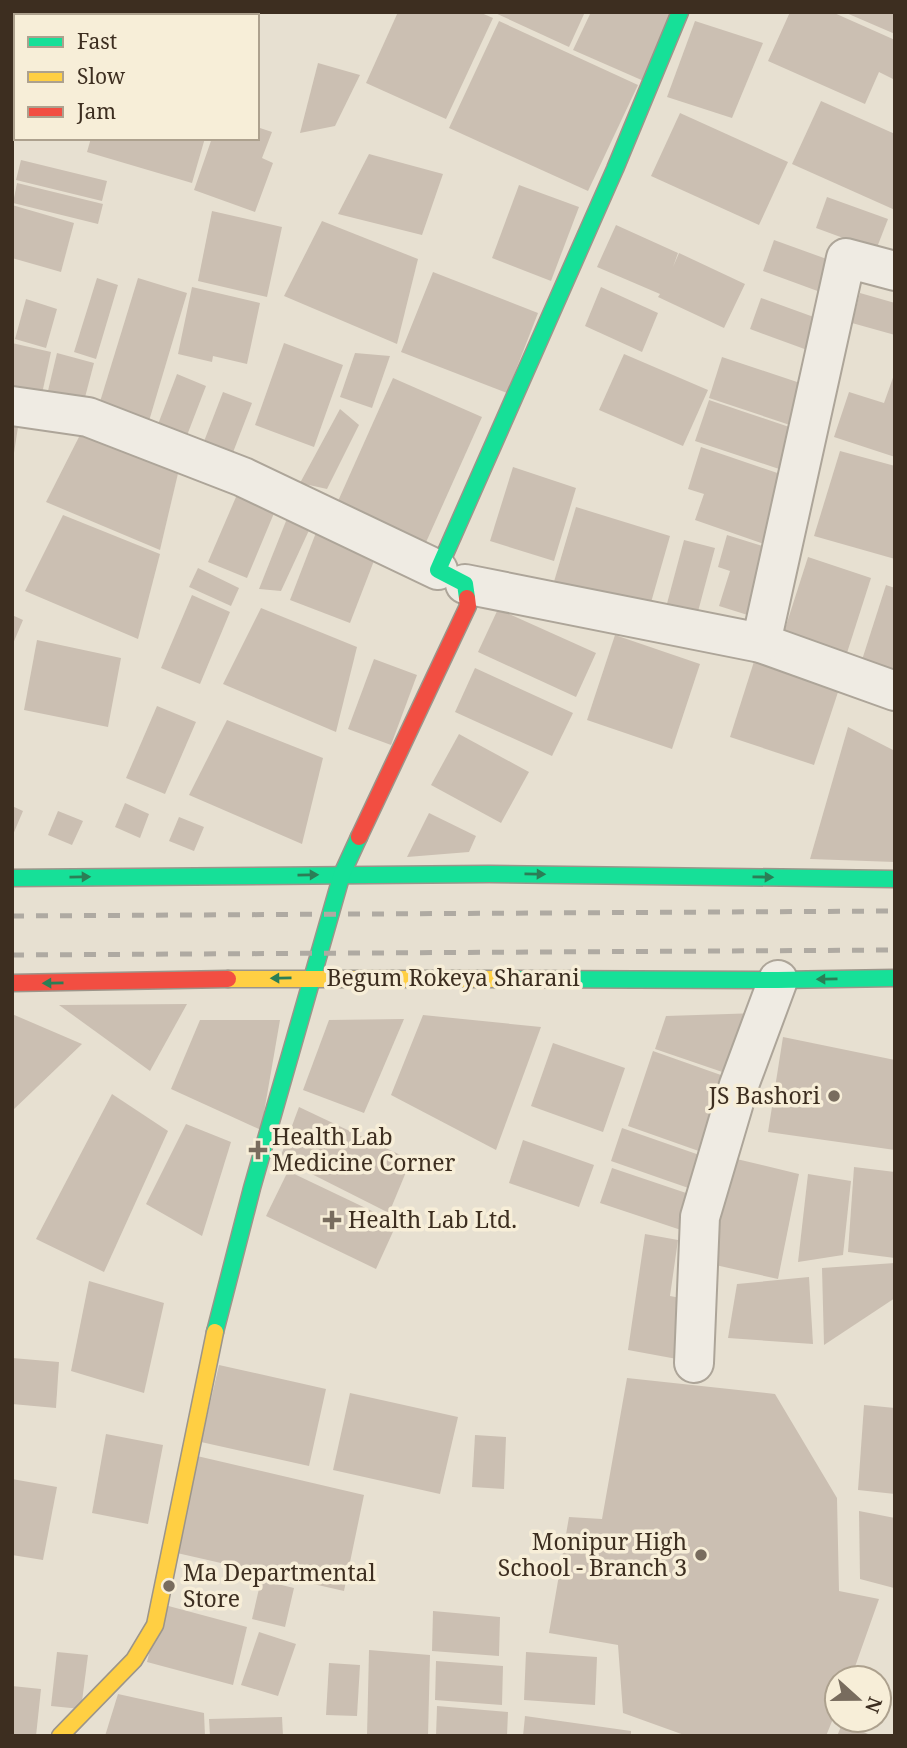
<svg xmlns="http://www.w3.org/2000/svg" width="907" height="1748" font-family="'Noto Serif',serif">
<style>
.building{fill:#cbbfb2}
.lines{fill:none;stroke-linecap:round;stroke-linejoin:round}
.street-casing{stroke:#ada599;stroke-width:42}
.fast-casing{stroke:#9c958a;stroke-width:19}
.slow-casing{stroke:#9c958a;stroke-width:19}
.jam-casing{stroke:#9c958a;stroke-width:19}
.street{stroke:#efebe3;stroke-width:38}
.fast{stroke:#16e098;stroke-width:16}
.slow{stroke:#ffcf43;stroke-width:16}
.jam{stroke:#f24e42;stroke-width:16}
.rail{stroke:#afaaa2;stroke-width:5;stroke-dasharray:12 12;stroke-linecap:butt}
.oneway{fill:#2b7e56}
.poi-dot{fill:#786c5e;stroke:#f7eed8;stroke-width:2.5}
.labels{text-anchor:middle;stroke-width:7;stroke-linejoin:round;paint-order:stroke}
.street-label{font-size:23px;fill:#3d2e20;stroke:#f7eed8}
.poi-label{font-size:23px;fill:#3d2e20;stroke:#f7eed8;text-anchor:start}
</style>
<rect width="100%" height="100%" fill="#e7e0d1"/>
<g class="building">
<polygon points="12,12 76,12 76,16 16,16 16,72 12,71"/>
<polygon points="92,12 156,12 155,16 91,16"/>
<polygon points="398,12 479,12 493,18 446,119 366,83"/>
<polygon points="493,12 585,12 569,47"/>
<polygon points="591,12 678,12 646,82 573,50"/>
<polygon points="790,12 832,12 895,40 893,79 879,72 865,104 768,61"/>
<polygon points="844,12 895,12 895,34"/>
<polygon points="499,21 638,85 588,191 449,128"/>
<polygon points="695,21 763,43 732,118 667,97"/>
<polygon points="318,63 360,75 335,126 300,133"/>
<polygon points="821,101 895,134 895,210 792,164"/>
<polygon points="680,113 788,162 759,225 651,176"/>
<polygon points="257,127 272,132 262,158 273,163 255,212 194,190 212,138 257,138"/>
<polygon points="91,138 205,138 192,183 87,152"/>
<polygon points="369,154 443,174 422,235 338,214"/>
<polygon points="21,160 107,181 102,201 16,180"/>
<polygon points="17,183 103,204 98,224 13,203"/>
<polygon points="519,185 579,207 551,281 492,258"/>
<polygon points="827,197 888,219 876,250 816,228"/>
<polygon points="12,205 74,223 61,272 12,258"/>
<polygon points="212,211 282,227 267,297 198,281"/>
<polygon points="322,221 418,259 397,344 284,296"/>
<polygon points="616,225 678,253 673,267 679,253 745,284 724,328 658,297 660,294 597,267"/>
<polygon points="774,240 835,262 823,293 763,271"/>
<polygon points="433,272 538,313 507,393 401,352"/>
<polygon points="97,278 118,285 96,359 74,352"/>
<polygon points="138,278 187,293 149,421 99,405"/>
<polygon points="192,287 260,303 247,364 213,356 212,362 178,354"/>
<polygon points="601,287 658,313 642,352 585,326"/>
<polygon points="860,293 895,303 895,335 852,323"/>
<polygon points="761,298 822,320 810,351 750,329"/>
<polygon points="26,299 57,309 46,348 15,339"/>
<polygon points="12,343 51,352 40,403 12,397"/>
<polygon points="284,343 343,365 314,447 255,425"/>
<polygon points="57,353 94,363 83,405 47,395"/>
<polygon points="355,353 390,356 372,408 340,397"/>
<polygon points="624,354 708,390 683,446 599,410"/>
<polygon points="722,357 824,391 811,432 709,398"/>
<polygon points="895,372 895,457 834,437 849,392 884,403"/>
<polygon points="177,374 206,386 186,438 157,427"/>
<polygon points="393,378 482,417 423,549 334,510"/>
<polygon points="223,392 252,403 232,455 203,444"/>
<polygon points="709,400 804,432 791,473 695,441"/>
<polygon points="340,409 359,425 327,489 300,483"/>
<polygon points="12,426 18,427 14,453 12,452"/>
<polygon points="84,427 180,465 160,550 46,502"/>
<polygon points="701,447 792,478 770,546 695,520 704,494 688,489"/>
<polygon points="840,451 895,466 895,559 814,536"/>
<polygon points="513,467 576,488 554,561 490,541"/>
<polygon points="239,490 277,506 247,578 208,562"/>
<polygon points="576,507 670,536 648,613 553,585"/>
<polygon points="63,515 160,554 138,639 25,591"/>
<polygon points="288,516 311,526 281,591 259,589"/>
<polygon points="317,530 377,553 350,623 290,600"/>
<polygon points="727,535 775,550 754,617 719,606 730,571 718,567"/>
<polygon points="684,540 715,548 696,619 665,611"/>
<polygon points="808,557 871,578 846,656 783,635"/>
<polygon points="198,568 239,588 231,606 189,587"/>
<polygon points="886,585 895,588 895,674 861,663"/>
<polygon points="192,595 230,612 200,684 161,668"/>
<polygon points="261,608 357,647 336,732 223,684"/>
<polygon points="498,609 596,653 576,697 478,652"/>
<polygon points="12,615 23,620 12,646"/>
<polygon points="615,635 700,664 672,749 587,720"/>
<polygon points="37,640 121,658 108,727 24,710"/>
<polygon points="757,652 842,680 814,765 730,737"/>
<polygon points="374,659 417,675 391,745 348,729"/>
<polygon points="475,668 573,713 552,756 455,712"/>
<polygon points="157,706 196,722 165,794 126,778"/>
<polygon points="227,720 323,758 302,844 189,795"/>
<polygon points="848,727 895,751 895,862 810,859"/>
<polygon points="459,734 529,772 501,823 431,785"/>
<polygon points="125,803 149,814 140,838 115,827"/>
<polygon points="12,806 23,811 12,837"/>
<polygon points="58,811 83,821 72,845 48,835"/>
<polygon points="429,813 476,836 469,852 407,857"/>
<polygon points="179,817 204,827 194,851 169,841"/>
<polygon points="187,1004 150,1071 59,1005"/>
<polygon points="759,1013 737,1077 655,1049 666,1016"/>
<polygon points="12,1014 82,1044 12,1111"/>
<polygon points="423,1015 541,1027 496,1150 391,1095"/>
<polygon points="404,1019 364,1113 303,1090 329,1020"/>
<polygon points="200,1020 280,1020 261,1130 171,1089"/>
<polygon points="783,1037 895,1060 895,1150 768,1132"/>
<polygon points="553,1043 625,1068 603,1132 531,1106"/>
<polygon points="653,1051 735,1080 710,1155 628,1126"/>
<polygon points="112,1094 168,1131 104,1272 36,1239"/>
<polygon points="299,1107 411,1160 389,1213 280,1158"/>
<polygon points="186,1124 231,1142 202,1236 146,1204"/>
<polygon points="622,1128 708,1158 697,1191 611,1161"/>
<polygon points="523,1140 594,1165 579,1207 509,1183"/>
<polygon points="724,1156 799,1174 778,1279 702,1262"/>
<polygon points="854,1167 895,1172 895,1258 848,1252"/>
<polygon points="612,1168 695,1196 684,1231 600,1203"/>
<polygon points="288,1171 397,1223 376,1269 266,1216"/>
<polygon points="808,1174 851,1181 843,1255 798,1262"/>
<polygon points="645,1234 678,1240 670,1296 686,1299 677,1359 628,1350"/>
<polygon points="895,1263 895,1298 824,1345 822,1268"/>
<polygon points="809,1277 813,1344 728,1338 737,1284"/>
<polygon points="89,1281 164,1303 144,1393 71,1371"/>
<polygon points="12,1358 59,1362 56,1408 12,1404"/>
<polygon points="219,1365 326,1389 309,1466 201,1442"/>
<polygon points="627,1378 775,1394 837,1498 839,1591 879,1599 851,1678 837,1678 837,1709 826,1736 687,1736 623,1713 618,1645 549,1633 569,1517 602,1519"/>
<polygon points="350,1393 458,1417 440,1494 333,1470"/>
<polygon points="864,1405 895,1408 895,1494 858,1490"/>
<polygon points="106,1434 163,1445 148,1524 92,1513"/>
<polygon points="475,1435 506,1437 504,1489 472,1487"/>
<polygon points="197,1456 364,1495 344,1591 177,1553"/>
<polygon points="12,1479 57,1487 43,1560 12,1555"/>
<polygon points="859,1511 895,1518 894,1588 860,1579"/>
<polygon points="261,1580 294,1588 285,1627 252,1619"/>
<polygon points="161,1604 247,1627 233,1685 147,1662"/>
<polygon points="433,1611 500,1617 499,1656 432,1651"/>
<polygon points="259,1632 296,1644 278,1696 241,1685"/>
<polygon points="369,1650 430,1655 428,1736 367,1736"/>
<polygon points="57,1652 88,1655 81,1709 51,1706"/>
<polygon points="526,1652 597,1657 595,1705 524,1700"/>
<polygon points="436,1661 503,1666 502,1705 435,1700"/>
<polygon points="329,1663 360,1665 357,1716 326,1715"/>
<polygon points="12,1686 41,1689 36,1736 12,1736"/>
<polygon points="118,1694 204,1713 205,1736 105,1736"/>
<polygon points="437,1706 508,1712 507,1736 436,1736"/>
<polygon points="525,1716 631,1731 631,1736 523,1736"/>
<polygon points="282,1717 283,1736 210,1736 209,1719"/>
<polygon points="843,1722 872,1736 837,1736"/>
</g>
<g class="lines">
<g class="street-casing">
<g id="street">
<polyline points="12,406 88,417 243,477 438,570"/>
<polyline points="465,584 761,643 895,691"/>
<polyline points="761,643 846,258 895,271"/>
<polyline points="694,1363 700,1217 739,1085 778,980"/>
</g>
</g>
<g class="fast-casing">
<g id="fast">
<polyline points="467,598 465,584 438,570 615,169 680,12"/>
<polyline points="12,878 489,874 895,879"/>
<polyline points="496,979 778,980 895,978"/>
<polyline points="215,1332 252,1188 342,874 359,837"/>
</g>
</g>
<g class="slow-casing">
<g id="slow">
<polyline points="228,979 496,979"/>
<polyline points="60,1736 134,1660 155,1625 215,1332"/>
</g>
</g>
<g class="jam-casing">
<g id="jam">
<polyline points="359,837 468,606 467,598"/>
<polyline points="12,983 228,979"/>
</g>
</g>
<use href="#street" class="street"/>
<use href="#fast" class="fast"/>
<use href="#slow" class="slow"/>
<use href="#jam" class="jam"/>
<g class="rail">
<polyline points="12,916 895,911"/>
<polyline points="12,955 895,950"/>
</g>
</g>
<defs><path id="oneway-solid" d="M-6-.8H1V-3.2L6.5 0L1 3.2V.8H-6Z" transform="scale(1.75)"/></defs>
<g class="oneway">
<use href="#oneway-solid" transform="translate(535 874) rotate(1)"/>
<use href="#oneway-solid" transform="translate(308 875) rotate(-1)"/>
<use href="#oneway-solid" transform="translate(80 877) rotate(-1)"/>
<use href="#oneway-solid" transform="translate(763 877) rotate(1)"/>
<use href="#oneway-solid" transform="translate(281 978) rotate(179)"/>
<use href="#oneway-solid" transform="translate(827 979) rotate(179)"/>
<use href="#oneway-solid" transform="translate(53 983) rotate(179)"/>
</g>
<g class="poi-dot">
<circle cx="834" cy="1096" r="7"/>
<path d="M254.5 1139.5h7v7h7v7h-7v7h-7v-7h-7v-7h7z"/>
<path d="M328.5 1209.5h7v7h7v7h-7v7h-7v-7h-7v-7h7z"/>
<circle cx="701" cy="1555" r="7"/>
<circle cx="169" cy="1586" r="7"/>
</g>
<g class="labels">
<g class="street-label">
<text x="453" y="986">Begum Rokeya Sharani</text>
</g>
<g class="poi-label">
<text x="820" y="1104" text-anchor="end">JS Bashori</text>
<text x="272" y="1145">Health Lab<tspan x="272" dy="26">Medicine Corner</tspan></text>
<text x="348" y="1228">Health Lab Ltd.</text>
<text x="687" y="1550" text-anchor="end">Monipur High<tspan x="687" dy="26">School - Branch 3</tspan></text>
<text x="183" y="1581">Ma Departmental<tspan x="183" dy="26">Store</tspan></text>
</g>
</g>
<rect width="907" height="1748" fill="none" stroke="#3d2e20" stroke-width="28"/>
<rect x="14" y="14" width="245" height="126" fill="#f7eed8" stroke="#ada18e" stroke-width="2"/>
<rect x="28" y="37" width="35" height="10" fill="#16e098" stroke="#ada18e" stroke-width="2"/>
<text x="77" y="49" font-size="21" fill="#3d2e20">Fast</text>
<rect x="28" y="72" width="35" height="10" fill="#ffcf43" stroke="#ada18e" stroke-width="2"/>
<text x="77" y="84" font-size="21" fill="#3d2e20">Slow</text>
<rect x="28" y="107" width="35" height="10" fill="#f24e42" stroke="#ada18e" stroke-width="2"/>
<text x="77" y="119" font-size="21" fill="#3d2e20">Jam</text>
<g transform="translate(858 1699) rotate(111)"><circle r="33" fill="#f7eed8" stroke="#ada18e" stroke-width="2"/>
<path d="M0-5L12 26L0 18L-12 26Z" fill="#786c5e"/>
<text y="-10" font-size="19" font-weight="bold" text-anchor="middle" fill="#3d2e20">N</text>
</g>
</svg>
